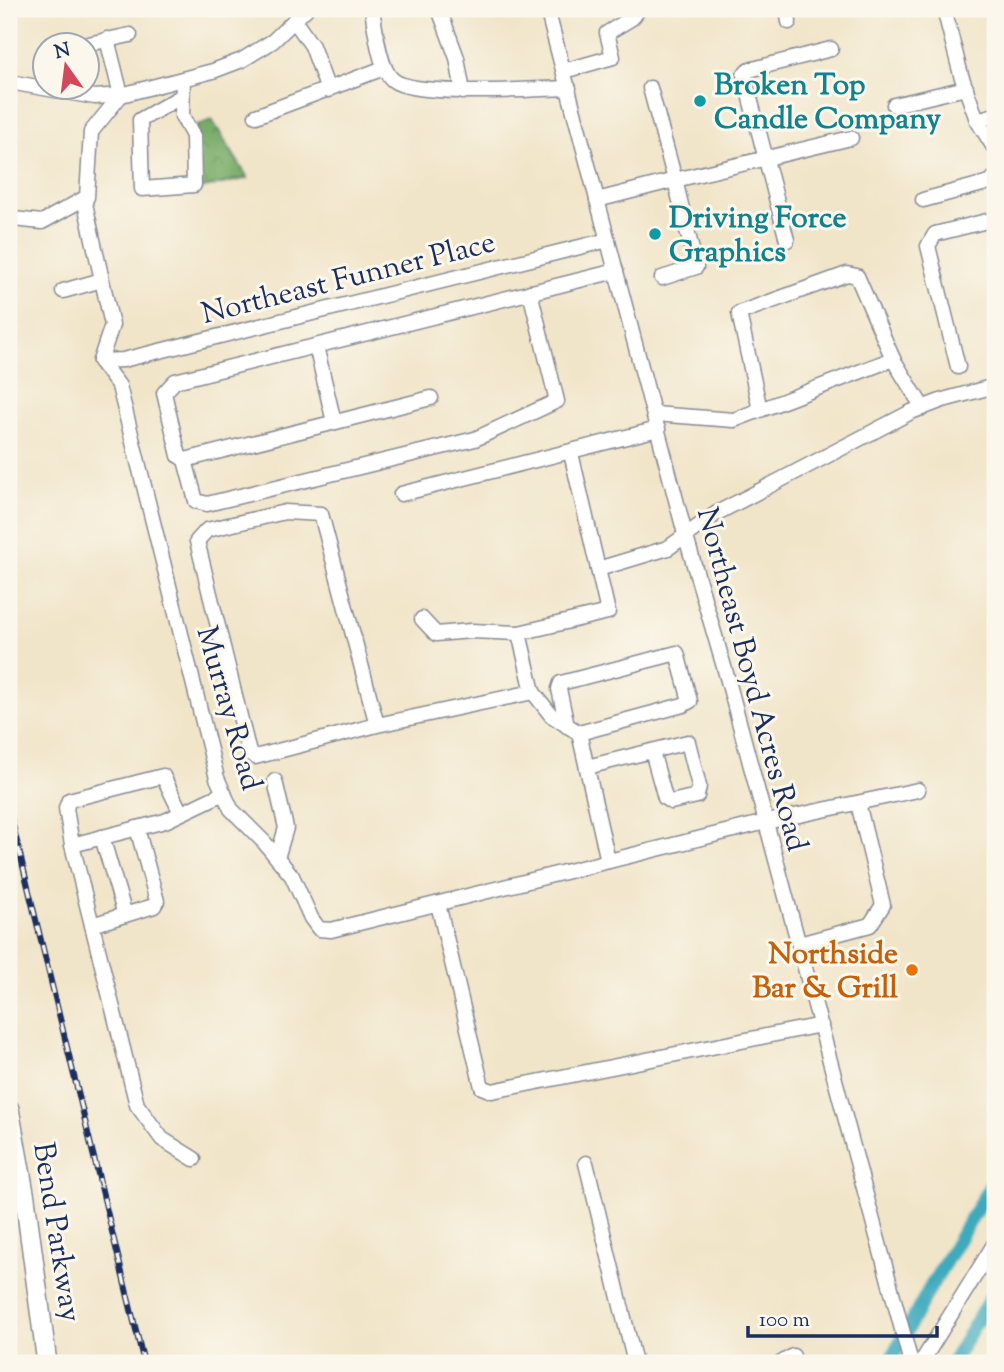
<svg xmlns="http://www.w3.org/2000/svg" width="1004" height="1372" font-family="'Sorts Mill Goudy',serif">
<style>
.forest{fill:url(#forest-crowns);stroke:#4a6e63;stroke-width:2}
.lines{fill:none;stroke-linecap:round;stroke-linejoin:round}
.canal{stroke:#3eaabd;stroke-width:14}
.minor-casing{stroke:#868a94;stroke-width:17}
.highway-casing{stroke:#868a94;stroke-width:22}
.minor{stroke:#fff;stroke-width:14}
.highway{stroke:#fff;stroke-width:19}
.rail-casing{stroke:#1b2f5e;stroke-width:6}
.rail{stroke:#fbf7ec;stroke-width:3.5;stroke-dasharray:10;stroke-linecap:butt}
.culture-dot{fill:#0f9aa8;stroke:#fbf7ec;stroke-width:2.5}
.food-dot{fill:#e8710a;stroke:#fbf7ec;stroke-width:2.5}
.labels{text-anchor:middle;stroke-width:6;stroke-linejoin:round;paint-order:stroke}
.culture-label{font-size:30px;font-weight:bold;fill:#0d838f;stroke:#fbf7ec;text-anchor:start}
.street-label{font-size:30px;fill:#1b2f5e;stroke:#fbf7ec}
.food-label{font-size:30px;font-weight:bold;fill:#c56008;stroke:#fbf7ec;text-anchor:end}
</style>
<defs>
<pattern id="forest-crowns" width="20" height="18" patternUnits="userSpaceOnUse" patternTransform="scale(1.75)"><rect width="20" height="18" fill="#79ac68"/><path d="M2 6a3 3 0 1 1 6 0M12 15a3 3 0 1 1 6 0" fill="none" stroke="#628c59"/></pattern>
</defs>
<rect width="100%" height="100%" fill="#fbf7ec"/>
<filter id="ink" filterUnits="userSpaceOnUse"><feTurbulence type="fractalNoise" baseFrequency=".0143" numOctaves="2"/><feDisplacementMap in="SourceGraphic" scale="14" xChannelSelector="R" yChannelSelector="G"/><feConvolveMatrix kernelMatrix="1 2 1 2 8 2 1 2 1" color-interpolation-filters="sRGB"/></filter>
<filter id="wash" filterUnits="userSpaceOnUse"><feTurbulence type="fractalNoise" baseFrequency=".00686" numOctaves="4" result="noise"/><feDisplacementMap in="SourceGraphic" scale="28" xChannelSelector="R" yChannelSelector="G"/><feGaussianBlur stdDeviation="1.57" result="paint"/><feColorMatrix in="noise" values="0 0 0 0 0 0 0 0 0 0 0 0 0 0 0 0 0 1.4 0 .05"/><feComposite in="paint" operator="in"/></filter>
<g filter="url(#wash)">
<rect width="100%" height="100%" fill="#f1e5c9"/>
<polygon class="forest" points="212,120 248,178 199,189 196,126"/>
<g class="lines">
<g class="canal">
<polyline points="889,1363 931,1286 995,1178"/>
<polyline points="952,1363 995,1290"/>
</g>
</g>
</g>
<g filter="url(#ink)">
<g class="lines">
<g class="minor-casing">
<g id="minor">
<path d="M372 9C375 26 379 69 393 80 415 98 536 89 569 88"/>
<polyline points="439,9 457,58 463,92"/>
<polyline points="547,9 685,534 727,677 911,1363"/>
<polyline points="787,9 789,22"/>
<polyline points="944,9 961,75 977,120 995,149"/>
<polyline points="294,20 312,46 328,90"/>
<polyline points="107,39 121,95"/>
<polyline points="79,46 130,35"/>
<polyline points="564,71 613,57 607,33 632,18 639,9"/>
<polyline points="9,82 95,97 121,95 213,71 242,60 273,41 306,9"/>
<polyline points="182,96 140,120 142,189 194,185 193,136 182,116 183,79"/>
<polyline points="894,105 966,88"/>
<polyline points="256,116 384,68"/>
<polyline points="977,120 995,115"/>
<polyline points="84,199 112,325 100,361"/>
<polyline points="597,200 675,180 650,88"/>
<polyline points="923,200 990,182 995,177"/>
<polyline points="13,219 42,222 87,197 91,132 121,95"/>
<polyline points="787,240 744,75 749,70 831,49"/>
<polyline points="662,278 696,267 675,180 851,138"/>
<polyline points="63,291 102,280"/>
<polyline points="316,346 334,422"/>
<polyline points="893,359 923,408"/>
<polyline points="100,361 119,386 217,778 231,809 264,842 292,876 311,918 319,929 331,930 766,822 918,790"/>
<polyline points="100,361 123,360 608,240"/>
<polyline points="958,367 928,246 935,234 995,219"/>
<polyline points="431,398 185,460 179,456 164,393 175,381 616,271"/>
<polyline points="654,414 734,420 893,359 857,276 847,274 739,313 760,410"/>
<polyline points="185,460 196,501 207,504 475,439 557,401 530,292"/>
<polyline points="401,494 658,429"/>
<polyline points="598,569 668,548 717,513 911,412 943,400 995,386"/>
<polyline points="422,619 436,634 471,631 519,633"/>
<polyline points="533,692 519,633 608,612 571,453"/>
<polyline points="377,725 255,757 249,753 197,541 207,530 285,512 321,514 377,725 533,692 551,715 579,733 608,861"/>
<polyline points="567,726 559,689 561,683 677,653 690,701 683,705 579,733"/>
<polyline points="587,767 688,742 699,786 697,796 671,802 665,798 652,751"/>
<polyline points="275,781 286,828 277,858"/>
<polyline points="102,837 125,915"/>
<polyline points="72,845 66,808 69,800 163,776 181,813"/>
<polyline points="438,904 482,1087 492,1091 821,1025"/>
<polyline points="92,925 154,906 157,901 137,828"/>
<polyline points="799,944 870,925 883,905 858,803"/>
<polyline points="194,1159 162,1139 137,1105 72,845 165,821 224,793"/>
<polyline points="586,1163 635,1363"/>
<polyline points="781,1363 793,1356"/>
<polyline points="921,1363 995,1243"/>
</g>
</g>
<g class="highway-casing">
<polyline id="highway" points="9,1109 25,1198 47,1363"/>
</g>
<use href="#minor" class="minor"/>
<use href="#highway" class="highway"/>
<g class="rail-casing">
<polyline id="rail" points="9,809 144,1363"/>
</g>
<use href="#rail" class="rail"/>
</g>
</g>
<g class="culture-dot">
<circle cx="700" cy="101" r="7"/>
<circle cx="655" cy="234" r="7"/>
</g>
<circle class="food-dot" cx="912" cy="970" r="7"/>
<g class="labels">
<g class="culture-label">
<text x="714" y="94">Broken Top<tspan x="714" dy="34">Candle Company</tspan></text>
<text x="669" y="227">Driving Force<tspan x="669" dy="34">Graphics</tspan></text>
</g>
<g class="street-label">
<text transform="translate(348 277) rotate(-14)" y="10">Northeast Funner Place</text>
<text transform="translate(753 679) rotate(75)" y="10">Northeast Boyd Acres Road</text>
<text transform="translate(230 708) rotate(74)" y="10">Murray Road</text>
<text transform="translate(58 1232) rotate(81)" y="10">Bend Parkway</text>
</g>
<g class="food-label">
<text x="898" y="963">Northside<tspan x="898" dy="34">Bar &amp; Grill</tspan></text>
</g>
</g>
<rect width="1004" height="1372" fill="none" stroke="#fbf7ec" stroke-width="35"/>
<g transform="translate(66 66) rotate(346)"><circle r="33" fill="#fbf7ec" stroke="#a1a7b3" stroke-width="2"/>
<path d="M0-5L12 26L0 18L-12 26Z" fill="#d1495b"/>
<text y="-10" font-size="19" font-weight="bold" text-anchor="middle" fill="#1b2f5e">N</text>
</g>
<path d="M748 1326v10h189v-10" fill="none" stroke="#1b2f5e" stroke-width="3.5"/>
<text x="759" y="1326" font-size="21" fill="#1b2f5e" stroke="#fbf7ec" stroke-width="5" paint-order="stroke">100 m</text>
</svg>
